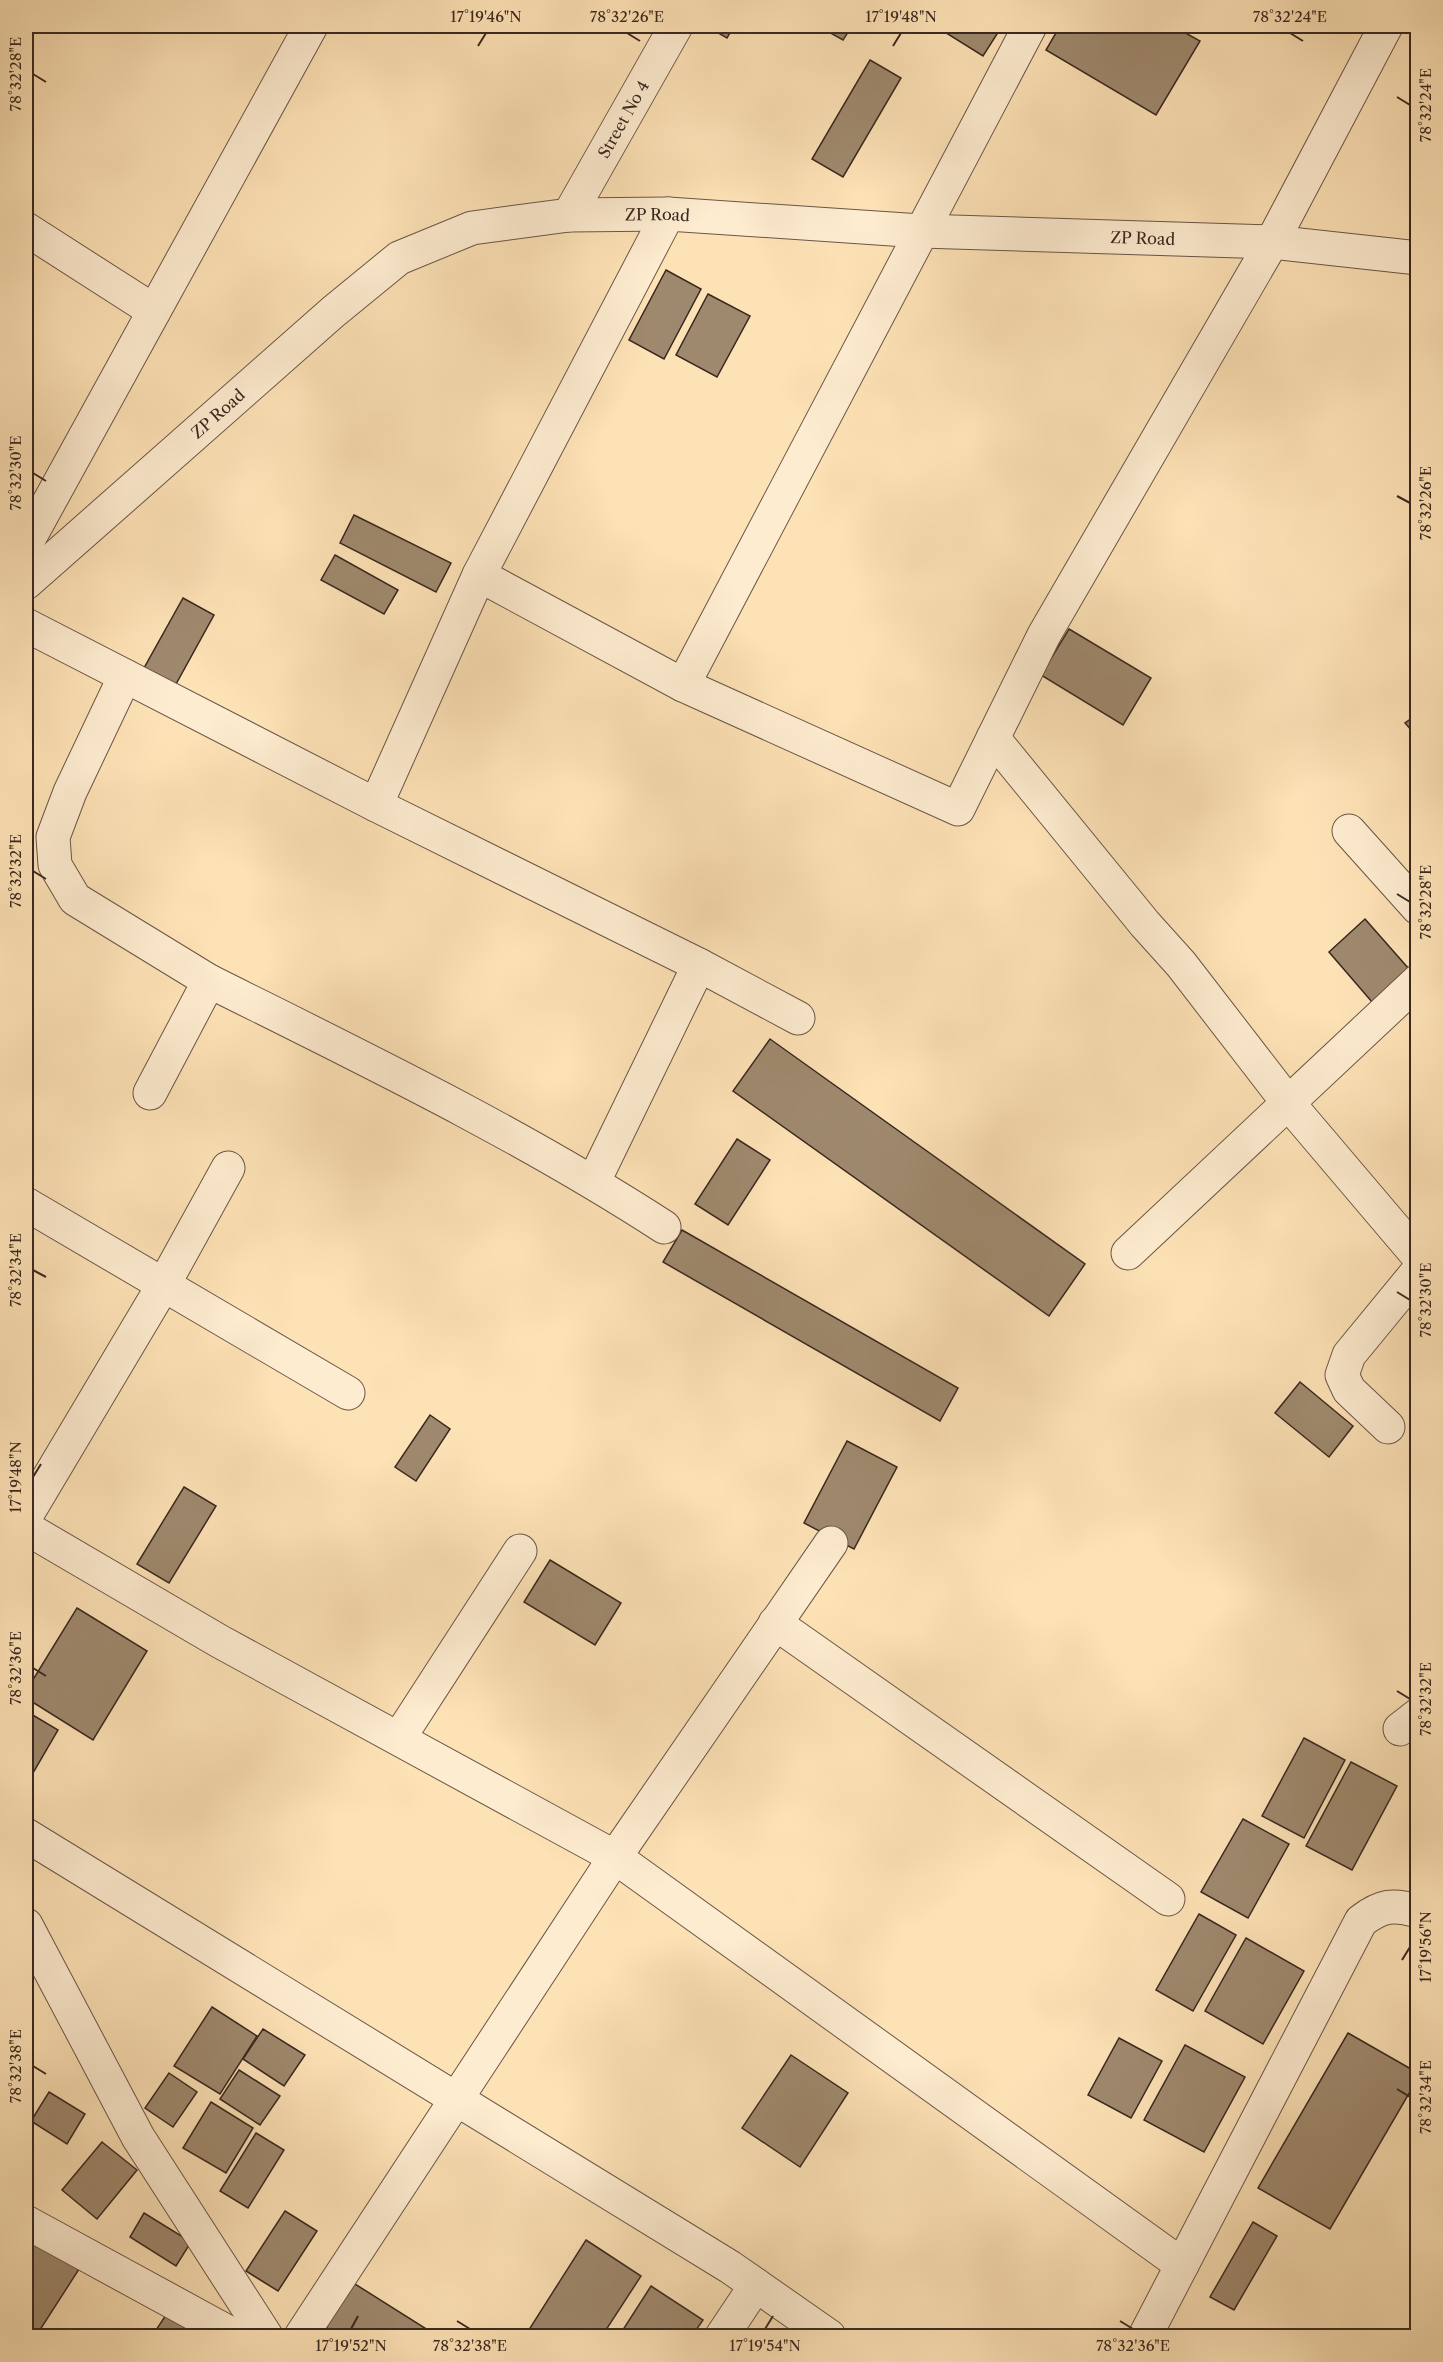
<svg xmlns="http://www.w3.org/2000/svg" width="1443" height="2362" font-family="'Libre Caslon Text',serif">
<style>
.building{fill:#9f896e;stroke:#392820;stroke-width:1.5}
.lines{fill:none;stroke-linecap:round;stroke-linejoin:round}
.minor-casing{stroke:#6a5646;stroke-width:35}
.minor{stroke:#feecd0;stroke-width:33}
.ticks{fill:none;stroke:#392820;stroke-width:2}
.labels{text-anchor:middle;stroke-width:5;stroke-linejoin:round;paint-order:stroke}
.street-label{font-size:16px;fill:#392820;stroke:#feecd0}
.neatline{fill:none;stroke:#392820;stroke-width:2}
.ticks-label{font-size:15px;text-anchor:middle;fill:#392820}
</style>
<rect width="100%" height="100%" fill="#fde2b6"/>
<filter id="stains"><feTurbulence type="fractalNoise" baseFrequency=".00333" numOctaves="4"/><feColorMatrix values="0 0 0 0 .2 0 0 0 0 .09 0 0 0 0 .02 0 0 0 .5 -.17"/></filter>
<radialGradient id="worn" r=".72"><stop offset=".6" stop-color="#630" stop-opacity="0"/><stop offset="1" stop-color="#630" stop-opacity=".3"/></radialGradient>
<g class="building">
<polygon points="706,26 734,26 727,38"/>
<polygon points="818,26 852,26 843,40"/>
<polygon points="935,26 983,26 997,34 983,56"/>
<polygon points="1060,26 1173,26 1200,41 1156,115 1046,50"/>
<polygon points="870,60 901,78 843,177 812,159"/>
<polygon points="666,270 701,289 664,359 629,340"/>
<polygon points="708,294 750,316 717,377 676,355"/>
<polygon points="354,515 451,563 436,592 340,543"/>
<polygon points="335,555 398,590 384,614 321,580"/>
<polygon points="183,598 214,615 170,695 139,677"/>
<polygon points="1069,629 1151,678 1123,725 1041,675"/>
<polygon points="1418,714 1418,738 1405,723"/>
<polygon points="1365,919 1409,969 1372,1002 1329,952"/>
<polygon points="770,1039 1085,1264 1049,1316 733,1091"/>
<polygon points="737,1139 770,1160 728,1225 695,1204"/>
<polygon points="682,1230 958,1388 940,1421 663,1262"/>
<polygon points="1300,1382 1353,1426 1329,1457 1275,1413"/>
<polygon points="430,1415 450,1429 416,1481 395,1467"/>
<polygon points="847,1441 897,1467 854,1549 804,1523"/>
<polygon points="184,1487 216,1506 169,1583 137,1564"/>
<polygon points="550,1560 621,1603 595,1645 524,1602"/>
<polygon points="77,1608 147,1651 93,1740 26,1698 26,1691"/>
<polygon points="26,1711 58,1730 26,1785"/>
<polygon points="1304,1738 1345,1760 1304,1838 1262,1816"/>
<polygon points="1351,1762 1397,1786 1352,1870 1306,1846"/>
<polygon points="1243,1819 1289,1844 1248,1918 1201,1892"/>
<polygon points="1199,1914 1236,1935 1193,2011 1156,1990"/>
<polygon points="1246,1938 1304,1971 1263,2044 1205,2011"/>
<polygon points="212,2007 257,2036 220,2094 174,2066"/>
<polygon points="263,2029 305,2055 284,2086 243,2059"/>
<polygon points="1348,2033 1418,2073 1418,2078 1330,2229 1258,2188"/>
<polygon points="1119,2038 1162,2061 1131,2118 1088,2095"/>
<polygon points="1185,2045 1245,2077 1204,2152 1144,2120"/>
<polygon points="791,2055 848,2093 800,2167 742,2128"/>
<polygon points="239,2070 280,2096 260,2125 220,2099"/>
<polygon points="169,2073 197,2092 173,2127 145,2108"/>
<polygon points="49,2092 85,2114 67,2144 31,2121"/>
<polygon points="211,2102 253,2128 226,2173 183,2148"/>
<polygon points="256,2133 284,2150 248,2208 220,2191"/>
<polygon points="102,2142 137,2170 97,2219 62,2190"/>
<polygon points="285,2211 317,2231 278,2291 246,2271"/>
<polygon points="144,2213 191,2242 176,2266 130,2237"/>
<polygon points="1253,2222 1277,2236 1234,2310 1210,2297"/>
<polygon points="32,2235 81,2266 36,2336 26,2336 26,2246"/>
<polygon points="586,2240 641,2276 602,2336 525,2336"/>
<polygon points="347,2279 436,2335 340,2336 319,2323"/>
<polygon points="651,2286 703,2320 692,2336 619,2336"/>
<polygon points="168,2312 207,2336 152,2336"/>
</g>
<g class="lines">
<g class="minor-casing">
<g id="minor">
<polyline points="668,214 479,575 683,685 958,809 1044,635 1272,242 1386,26"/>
<path id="s1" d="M569 215 676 26"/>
<polyline points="26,229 154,311"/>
<polyline points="26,544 311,26"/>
<path id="s2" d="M26 583 333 312 399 258 472 228 569 215 668 214 921 231 1272 242 1418 258"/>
<polyline points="26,625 376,805 699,965 798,1018"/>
<polyline points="125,676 70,792 53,837 55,865 75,899 209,981"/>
<polyline points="683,685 1030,26"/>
<polyline points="993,738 1145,924 1181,964 1289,1104 1418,1256"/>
<polyline points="376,805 479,575"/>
<polyline points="1349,831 1418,908"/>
<path d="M150 1093 209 981C363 1058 519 1133 664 1227"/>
<polyline points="594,1181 699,965"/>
<polyline points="26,1204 348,1393"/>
<polyline points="1128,1253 1418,981"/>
<polyline points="1388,1427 1349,1390 1342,1375 1349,1355 1418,1271"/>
<polyline points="26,1516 164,1284 228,1168"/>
<polyline points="26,1528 219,1641 615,1857 1182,2265"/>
<polyline points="775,1623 1168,1899"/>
<polyline points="1400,1729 1418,1715"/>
<polyline points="399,1738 520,1551"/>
<polyline points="26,1835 730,2267 829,2336"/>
<polyline points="26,1925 138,2137 266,2336"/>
<polyline points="26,2222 235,2336"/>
<polyline points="301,2336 615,1857 831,1543"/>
<polyline points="722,2336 756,2285"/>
<path d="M1145 2336 1361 1921C1382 1905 1393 1904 1418 1911"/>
</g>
</g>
<use href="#minor" class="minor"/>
</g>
<path class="ticks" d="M627 33 640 41M1290 33 1303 41M478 46 486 33M893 46 901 33M33 74 46 82M1397 97 1410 105M33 473 46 481M1397 496 1410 503M33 871 46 879M1397 894 1410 902M33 1270 46 1277M1397 1292 1410 1300M33 1477 41 1464M33 1668 46 1676M1397 1691 1410 1699M1402 1960 1410 1947M33 2066 46 2074M1397 2089 1410 2097M457 2321 470 2329M1120 2321 1133 2329M351 2329 358 2316M765 2329 773 2316"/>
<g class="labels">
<g class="street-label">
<text dy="6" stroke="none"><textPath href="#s1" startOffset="110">Street No 4</textPath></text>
<text dy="6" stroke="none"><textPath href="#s2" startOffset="760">ZP Road</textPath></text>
<text dy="6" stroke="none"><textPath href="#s2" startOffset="1246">ZP Road</textPath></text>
<text dy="6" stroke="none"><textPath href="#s2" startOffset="256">ZP Road</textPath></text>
</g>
</g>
<rect width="1443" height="2362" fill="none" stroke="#fde2b6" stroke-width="66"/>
<rect x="33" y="33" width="1377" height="2296" class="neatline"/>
<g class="ticks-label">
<text x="486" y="22">17°19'46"N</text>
<text x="627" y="22">78°32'26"E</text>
<text x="901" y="22">17°19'48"N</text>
<text x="1290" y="22">78°32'24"E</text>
<text transform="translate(16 74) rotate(-90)" y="5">78°32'28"E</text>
<text transform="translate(1426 105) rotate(-90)" y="5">78°32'24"E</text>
<text transform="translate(16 473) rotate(-90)" y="5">78°32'30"E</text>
<text transform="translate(1426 503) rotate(-90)" y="5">78°32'26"E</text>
<text transform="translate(16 871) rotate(-90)" y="5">78°32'32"E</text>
<text transform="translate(1426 902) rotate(-90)" y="5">78°32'28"E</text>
<text transform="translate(16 1270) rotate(-90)" y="5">78°32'34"E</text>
<text transform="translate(1426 1300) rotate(-90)" y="5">78°32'30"E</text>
<text transform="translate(16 1477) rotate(-90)" y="5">17°19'48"N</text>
<text transform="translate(16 1668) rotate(-90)" y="5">78°32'36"E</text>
<text transform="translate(1426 1699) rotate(-90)" y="5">78°32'32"E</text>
<text transform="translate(1426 1947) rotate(-90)" y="5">17°19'56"N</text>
<text transform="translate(16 2066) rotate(-90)" y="5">78°32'38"E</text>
<text transform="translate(1426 2097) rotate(-90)" y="5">78°32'34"E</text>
<text x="351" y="2351">17°19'52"N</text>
<text x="470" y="2351">78°32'38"E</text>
<text x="765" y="2351">17°19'54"N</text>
<text x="1133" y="2351">78°32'36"E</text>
</g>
<rect width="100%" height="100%" filter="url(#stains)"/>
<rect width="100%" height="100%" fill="url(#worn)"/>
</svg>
